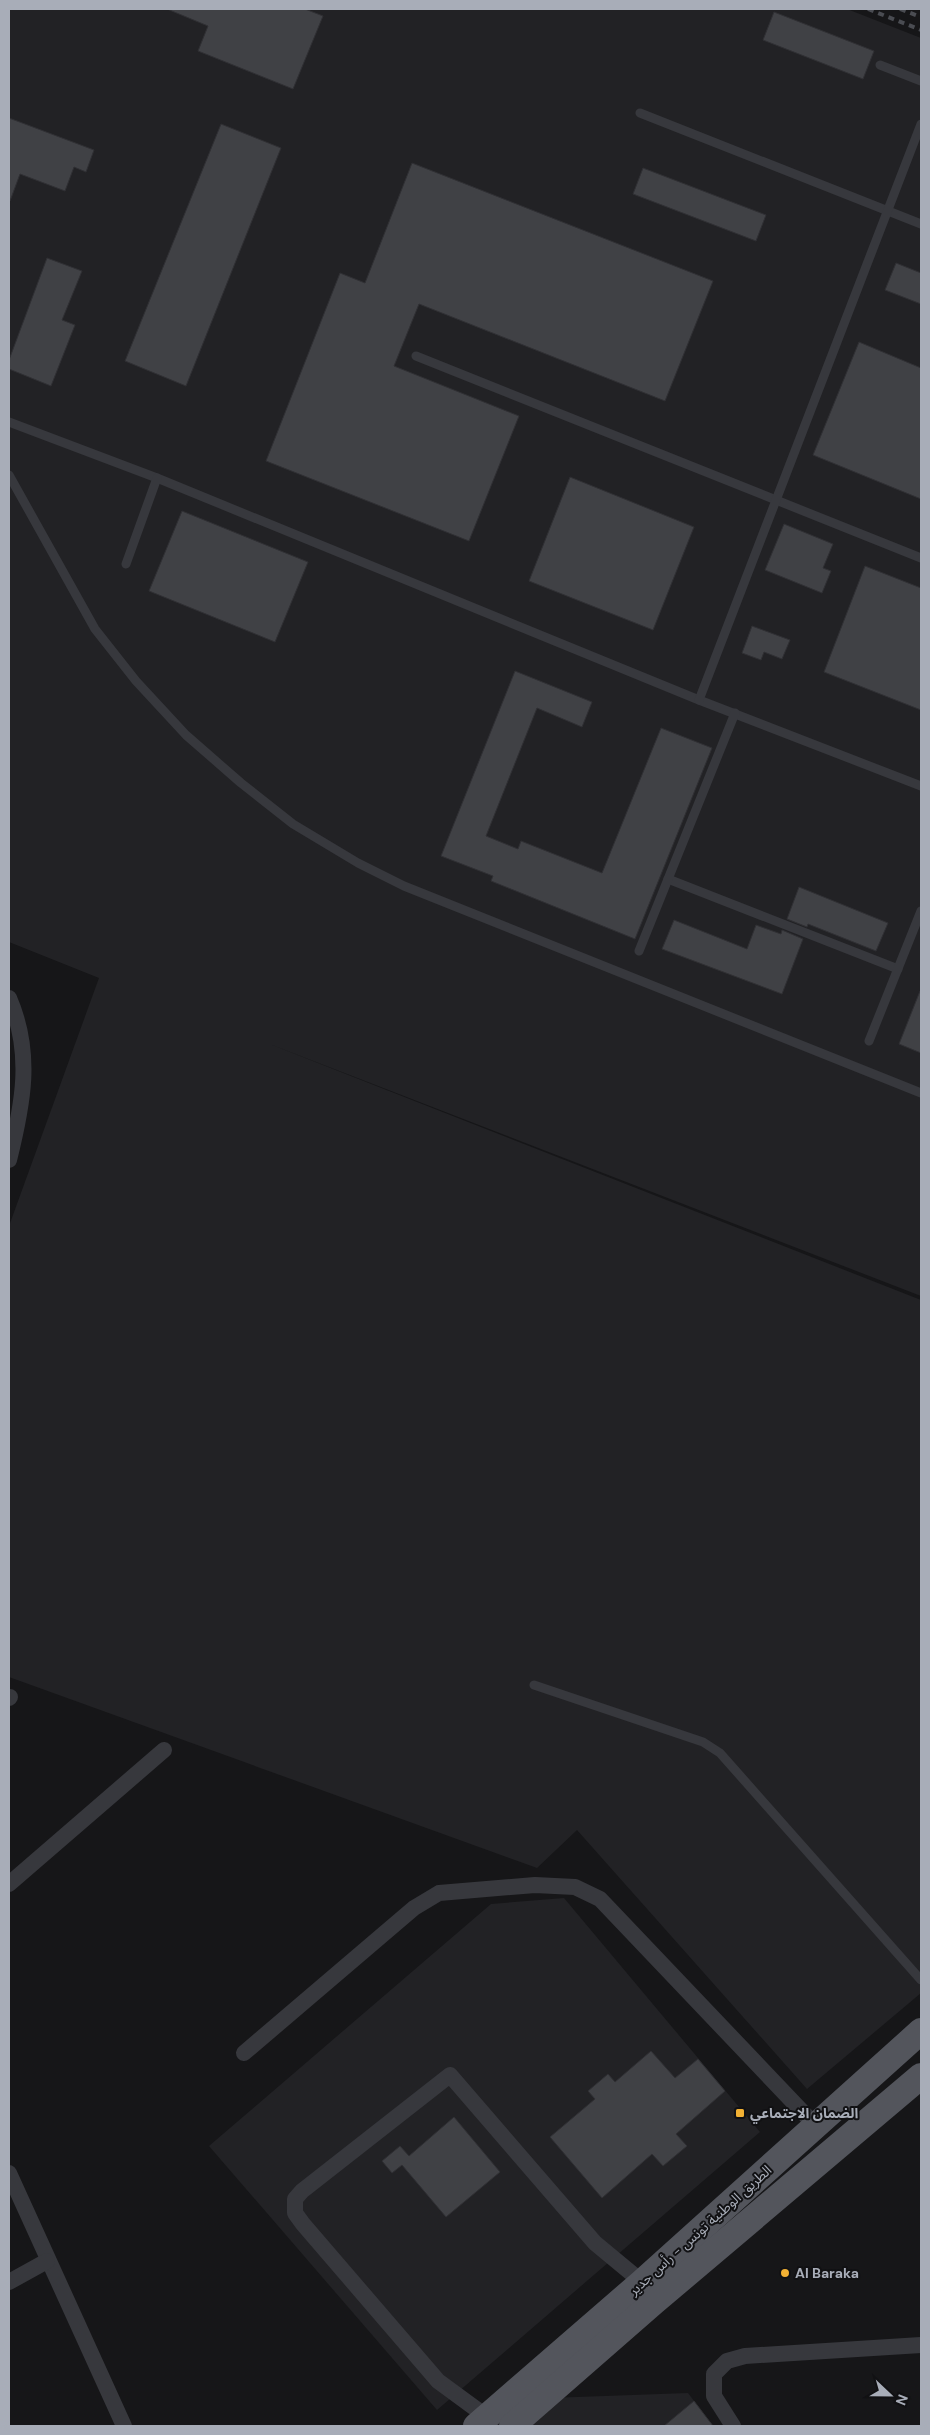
<svg xmlns="http://www.w3.org/2000/svg" width="930" height="2435" font-family="'DM Sans','Noto Sans Arabic',sans-serif">
<style>
.built{fill:#222225}
.building{fill:#404145;stroke:#303034}
.lines{fill:none;stroke-linecap:round;stroke-linejoin:round}
.service{stroke:#37383d;stroke-width:9}
.minor{stroke:#37383d;stroke-width:16}
.primary{stroke:#53555c;stroke-width:26}
.rail{stroke:#4a4c52;stroke-width:4;stroke-dasharray:6 5;stroke-linecap:butt}
.poi-dot{fill:#f2b134;stroke:#111113;stroke-width:2}
.labels{text-anchor:middle;stroke-width:4;stroke-linejoin:round;paint-order:stroke}
.poi-label{font-size:14px;font-weight:bold;fill:#a8adb8;stroke:#111113;text-anchor:start}
.street-label{font-size:14px;fill:#a8adb8;stroke:#111113}
</style>
<rect width="100%" height="100%" fill="#161618"/>
<g class="built">
<polygon points="9,9 847,9 921,38 921,1296 267,1043 921,1300 921,1993 807,2089 577,1830 537,1868 9,1677 9,1226 99,978 9,942"/>
<polygon points="564,1898 760,2132 437,2410 209,2146 491,1904"/>
<polygon points="688,2393 713,2426 516,2426 549,2398"/>
</g>
<g class="building">
<polygon points="167,9 305,9 323,16 293,89 198,51 208,26"/>
<polygon points="774,12 874,51 863,79 763,40"/>
<polygon points="9,118 94,150 86,172 74,167 65,191 20,174 10,201 9,201"/>
<polygon points="221,124 281,148 186,386 125,361"/>
<polygon points="412,163 713,281 665,401 419,304 394,366 519,416 469,541 266,461 340,273 365,283"/>
<polygon points="643,168 766,215 756,241 633,194"/>
<polygon points="47,258 82,271 62,320 75,325 51,386 9,369 9,360"/>
<polygon points="896,263 921,273 921,304 885,290"/>
<polygon points="859,342 921,368 921,499 813,455"/>
<polygon points="570,477 694,527 653,630 529,581"/>
<polygon points="182,511 308,562 275,642 149,591"/>
<polygon points="784,524 833,544 823,568 831,571 822,593 765,570"/>
<polygon points="865,566 921,588 921,710 824,672"/>
<polygon points="752,626 790,640 782,659 764,652 761,660 742,653"/>
<polygon points="515,671 592,702 582,727 537,708 486,836 518,849 521,841 602,873 661,728 712,748 635,939 491,881 493,876 441,856"/>
<polygon points="799,887 888,923 876,951 808,924 807,927 787,919"/>
<polygon points="674,920 747,949 756,925 781,934 782,930 803,939 782,994 662,949"/>
<polygon points="920,991 921,991 921,1053 899,1044"/>
<polygon points="651,2051 675,2078 698,2059 725,2091 676,2134 687,2146 663,2166 652,2154 602,2198 550,2137 595,2099 588,2091 608,2074 615,2082"/>
<polygon points="454,2117 500,2172 446,2217 402,2165 392,2173 382,2161 400,2146 409,2156"/>
<polygon points="694,2401 713,2426 664,2426"/>
</g>
<g class="lines">
<g class="service">
<polyline points="880,65 921,81"/>
<polyline points="640,113 921,224"/>
<polyline points="416,356 921,558"/>
<polyline points="9,422 157,478 699,700 921,786"/>
<polyline points="9,475 95,629 136,681 186,735 241,783 293,824 358,863 404,886 921,1093"/>
<polyline points="126,564 157,478"/>
<polyline points="699,700 921,124"/>
<polyline points="668,879 898,969"/>
<polyline points="639,951 735,713"/>
<polyline points="869,1041 921,911"/>
<polyline points="534,1685 703,1742 720,1753 921,1980"/>
</g>
<g class="minor">
<path d="M9 998C33 1053 23 1104 9 1160"/>
<polyline points="9,1698 10,1697"/>
<polyline points="9,1884 164,1750"/>
<polyline points="244,2053 414,1908 439,1893 535,1885 575,1887 600,1899 815,2125"/>
<polyline points="9,2173 124,2426"/>
<polyline points="9,2282 47,2261"/>
<polyline points="491,2422 487,2417 438,2381 303,2224 295,2213 295,2199 302,2191 450,2075 595,2243 642,2282 646,2289"/>
<polyline points="733,2426 714,2396 714,2374 727,2361 745,2356 921,2345"/>
</g>
<g class="primary">
<polyline points="476,2426 642,2282 921,2031"/>
<polyline points="512,2426 654,2302 921,2076"/>
</g>
<g class="rail">
<polyline points="868,9 921,30"/>
<polyline points="900,9 921,17"/>
</g>
</g>
<g class="poi-dot">
<rect x="735" y="2108" width="10" height="10" rx="2.5"/>
<circle cx="785" cy="2273" r="5"/>
</g>
<g class="labels">
<g class="poi-label">
<text x="750" y="2118">الضمان الاجتماعي</text>
<text x="795" y="2278">Al Baraka</text>
</g>
<g class="street-label">
<text transform="translate(700 2230) rotate(-42)" y="5">الطريق الوطنية تونس - رأس جدير</text>
</g>
</g>
<rect width="930" height="2435" fill="none" stroke="#a8adb8" stroke-width="20"/>
<g transform="translate(890 2395) rotate(112)" stroke="#111113" stroke-width="4" paint-order="stroke">
<path d="M0-4L9 19L0 12L-9 19Z" fill="#a8adb8"/>
<text y="-8" font-size="14" font-weight="bold" text-anchor="middle" fill="#a8adb8">N</text>
</g>
</svg>
